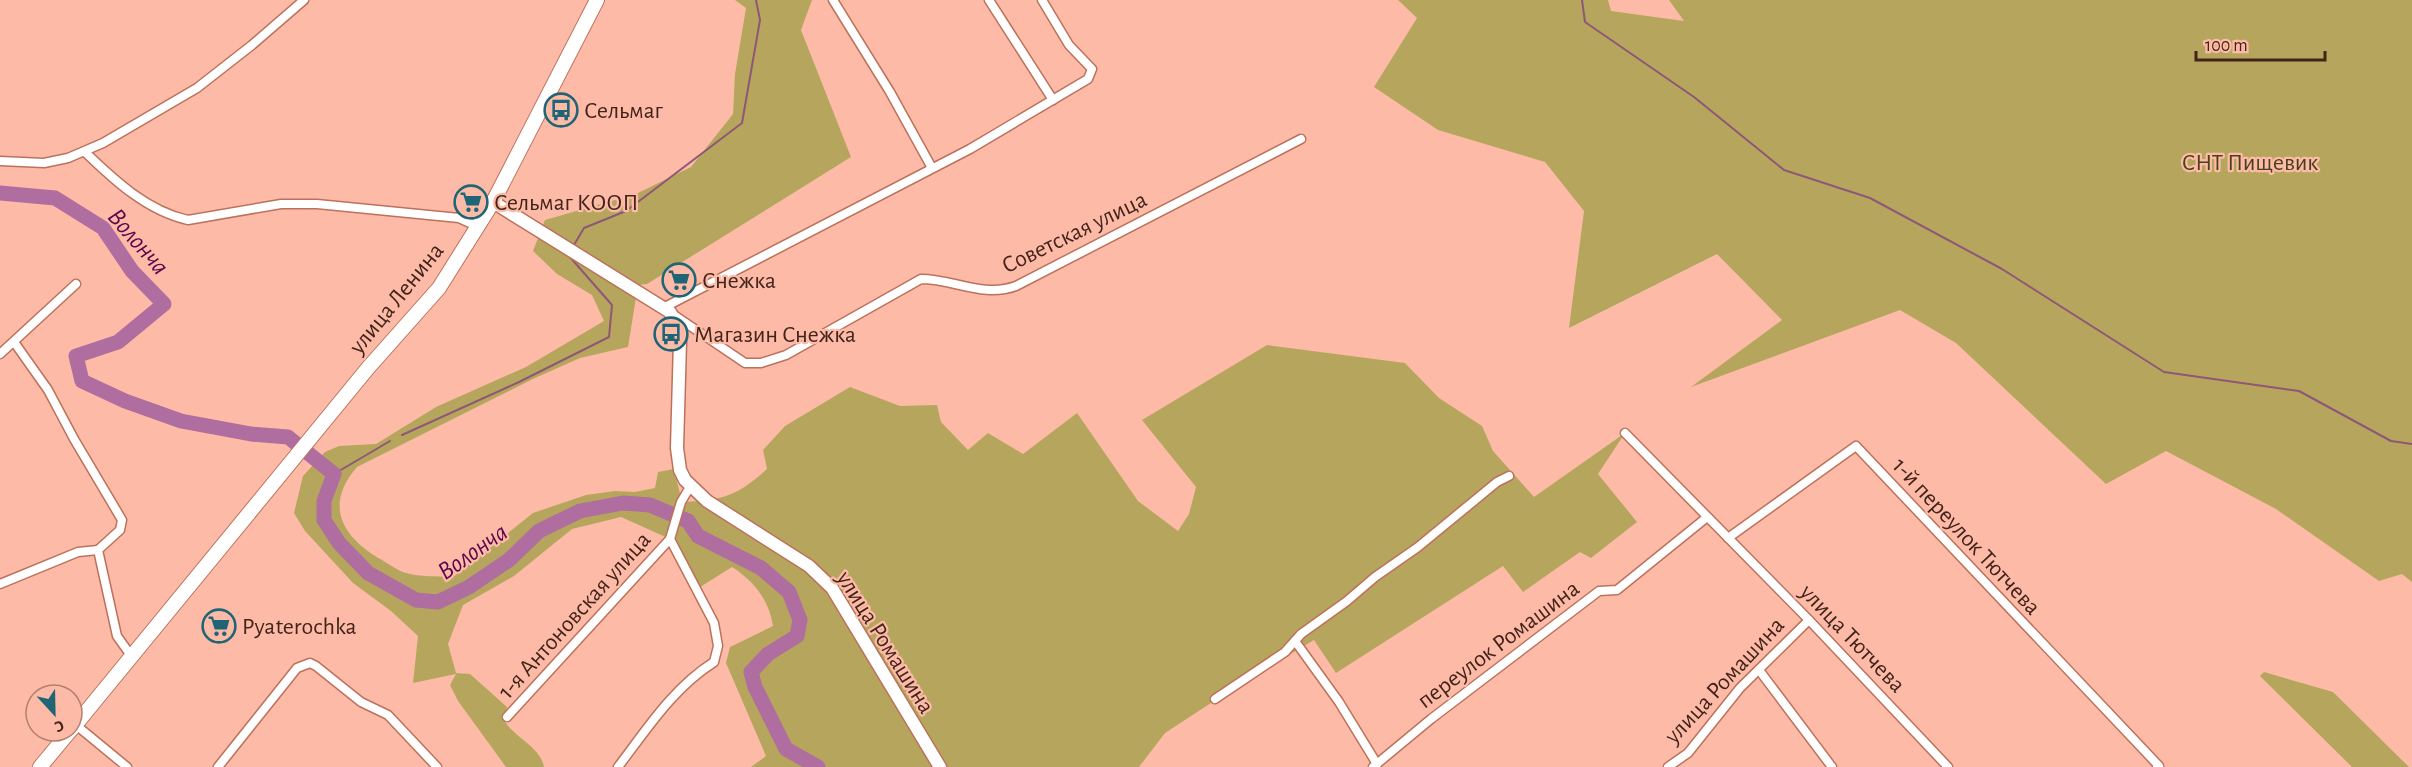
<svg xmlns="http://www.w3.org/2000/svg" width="2412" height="767" font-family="'Alegreya Sans',sans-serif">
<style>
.green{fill:#b6a65d}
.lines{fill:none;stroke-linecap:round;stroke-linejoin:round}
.stream{stroke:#8f5777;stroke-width:2}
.river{stroke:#b06d9f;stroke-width:15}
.street-casing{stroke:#bd715b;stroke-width:11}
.secondary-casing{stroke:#bd715b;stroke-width:15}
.primary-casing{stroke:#bd715b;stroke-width:16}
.street{stroke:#fff;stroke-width:8}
.secondary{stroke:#fff;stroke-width:12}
.primary{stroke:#fff;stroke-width:14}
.labels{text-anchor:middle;stroke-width:4.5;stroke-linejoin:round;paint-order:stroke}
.poi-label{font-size:24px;fill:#43241b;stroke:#fdbba7;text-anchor:start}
.park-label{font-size:24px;fill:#49401c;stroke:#fdbba7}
.street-label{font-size:24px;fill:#43241b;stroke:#fdbba7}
.water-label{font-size:26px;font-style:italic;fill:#5b064d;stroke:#fdbba7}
</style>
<rect width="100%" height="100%" fill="#fdbba7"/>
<g class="green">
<path d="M735 0H812L801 30 851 157 647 284 638 285 628 347 580 358 535 378 357 467C323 506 343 538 382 560 389 564 398 571 406 573 420 577 438 576 453 577L533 513 586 495 615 491 635 492 655 488 658 472 674 469 682 502C722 500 736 497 767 469L763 450 785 426 850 387 900 406 937 405 941 422 968 450 988 433 1023 454 1077 413 1138 501 1178 531 1189 514 1196 487 1142 420 1267 345 1405 363 1439 398 1482 426 1493 451 1534 497 1625 433 1598 474 1637 522 1591 558 1580 552 1523 592 1503 566 1336 673 1314 640 1240 684 1165 733 1139 767H751L766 756 726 663 730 647 773 626C769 600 754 581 732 567L697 589 670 539 621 517 572 529 514 576 463 605 448 644 456 673 470 674 507 707 504 720C514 738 540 746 544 767H506L458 701 450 685 456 674 413 683 418 636 391 611 353 583 305 531 294 513 303 476 325 452 339 446 376 444 436 407 526 367 604 321 592 295 557 274 533 251 545 220 636 194 691 167 733 114 735 74 746 8Z"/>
<polygon points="1398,0 1608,0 1611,11 1684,21 1669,0 2412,0 2412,582 2402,574 2379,581 2276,509 2166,451 2106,484 1956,343 1900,310 1691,387 1782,320 1717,254 1569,328 1584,211 1545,162 1438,130 1374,87 1417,18"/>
<polygon points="2264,672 2333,692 2409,767 2352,767 2260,676"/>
</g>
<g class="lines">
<g class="stream">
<polyline points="1582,0 1585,22 1694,97 1784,170 1870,198 2002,269 2164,372 2299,391 2391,441 2412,444"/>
<polyline points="574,245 584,228 626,211 742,123 760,20 756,0"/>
<polyline points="402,435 519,382 609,337 612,305 569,256"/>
<polyline points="334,474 390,441"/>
</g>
<polyline class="river" points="0,193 55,198 103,228 132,271 164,304 118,342 76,356 82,381 125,401 181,421 251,434 288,437 334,474 324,501 324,520 339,543 368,573 416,600 438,602 469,587 509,560 539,531 580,511 623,503 650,505 688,521 698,536 761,568 789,592 800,620 797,636 768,654 751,672 755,687 786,749 818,767"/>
<g class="street-casing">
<g id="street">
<polyline points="833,0 890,92 932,168"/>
<polyline points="989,0 1053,100"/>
<path d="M85 152C114 180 147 211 188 220L281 204H317L459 218 479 227"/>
<polyline points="0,161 44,163 68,158 103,143 197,88 252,45 304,0"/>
<polyline points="663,308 970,149 1088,79 1092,69 1069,45 1042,0"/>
<path d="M671 313 745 363H761L786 355 921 279C954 279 983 298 1016 286L1301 139"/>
<polyline points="14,342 48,390 74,439 122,520 120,530 98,550 117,636 132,657"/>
<polyline points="0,354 76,284"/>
<polyline points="1625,433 1809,620 1948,767"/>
<polyline points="1728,538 1856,446 2159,766 2157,767"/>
<polyline points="0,584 78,552 98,550"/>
<polyline points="1295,641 1339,702 1377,764"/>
<polyline points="1759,670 1832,767"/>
<polyline points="1215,699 1285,652 1301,634 1347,601 1375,577 1418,547 1497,482 1509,476"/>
<polyline points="507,717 670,539"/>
<polyline points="76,725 127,767"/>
<polyline points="218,767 297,668 310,663 316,666 361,702 388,715 437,767"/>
<path d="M618 767C647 729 673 688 714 662L718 646 714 623 670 539 681 502 690 487"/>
<polyline points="1373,767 1431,719 1599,591 1617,590 1706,518"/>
<polyline points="1668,767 1688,753 1740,688 1809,620"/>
</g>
</g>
<g class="secondary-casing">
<polyline id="secondary" points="493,202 670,312 678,328 680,341 677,448 680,470 685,480 707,501 809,566 832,588 940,767"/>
</g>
<g class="primary-casing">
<g id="primary">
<polyline points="72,729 368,368 439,288 493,202 597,0"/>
<polyline points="40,767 70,731"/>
</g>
</g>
<use href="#street" class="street"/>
<use href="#secondary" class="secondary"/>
<use href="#primary" class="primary"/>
</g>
<defs>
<g id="bus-ring" transform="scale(1.725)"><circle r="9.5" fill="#fdbba7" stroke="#1f6576" stroke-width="1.5"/><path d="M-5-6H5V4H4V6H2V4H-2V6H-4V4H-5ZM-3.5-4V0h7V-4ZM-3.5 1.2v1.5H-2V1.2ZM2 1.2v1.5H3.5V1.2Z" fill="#1f6576"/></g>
<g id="supermarket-ring" transform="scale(1.725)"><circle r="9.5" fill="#fdbba7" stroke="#1f6576" stroke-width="1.5"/><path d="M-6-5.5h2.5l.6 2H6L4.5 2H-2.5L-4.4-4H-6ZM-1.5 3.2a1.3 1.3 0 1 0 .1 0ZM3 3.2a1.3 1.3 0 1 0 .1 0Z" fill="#1f6576"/></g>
</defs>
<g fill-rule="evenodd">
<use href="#bus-ring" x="561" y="110"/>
<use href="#supermarket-ring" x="471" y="202"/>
<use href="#supermarket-ring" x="679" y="280"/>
<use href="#bus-ring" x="671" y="334"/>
<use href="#supermarket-ring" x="219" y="626"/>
</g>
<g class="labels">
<g class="poi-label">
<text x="584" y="118">Сельмаг</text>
<text x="494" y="210">Сельмаг КООП</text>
<text x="702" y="288">Снежка</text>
<text x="694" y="342">Магазин Снежка</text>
<text x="242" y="634">Pyaterochka</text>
</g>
<g class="park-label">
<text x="2250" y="170">СНТ Пищевик</text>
</g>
<g class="street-label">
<text transform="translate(1074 232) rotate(-26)" y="8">Советская улица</text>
<text transform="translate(396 298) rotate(-51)" y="8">улица Ленина</text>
<text transform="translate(1967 536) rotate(47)" y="8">1-й переулок Тютчева</text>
<text transform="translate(574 615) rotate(-48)" y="8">1-я Антоновская улица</text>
<text transform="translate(1853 638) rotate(46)" y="8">улица Тютчева</text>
<text transform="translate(886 642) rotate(58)" y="8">улица Ромашина</text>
<text transform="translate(1498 644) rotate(-37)" y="8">переулок Ромашина</text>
<text transform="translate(1724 680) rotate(-47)" y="8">улица Ромашина</text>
</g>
<g class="water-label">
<text transform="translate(139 241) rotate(49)" y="9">Волонча</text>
<text transform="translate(472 551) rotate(-35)" y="9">Волонча</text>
</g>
</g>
<g transform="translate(54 713) rotate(158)"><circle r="28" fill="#fdbba7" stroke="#b37f6f" stroke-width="1.5"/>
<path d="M0-4.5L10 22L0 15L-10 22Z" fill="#1f6576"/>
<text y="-9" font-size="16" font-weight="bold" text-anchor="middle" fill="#43241b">С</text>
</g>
<path d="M2196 51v9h129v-9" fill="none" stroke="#43241b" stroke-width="3"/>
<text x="2205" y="51" font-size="18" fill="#43241b" stroke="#fdbba7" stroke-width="4.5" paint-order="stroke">100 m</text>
</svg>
